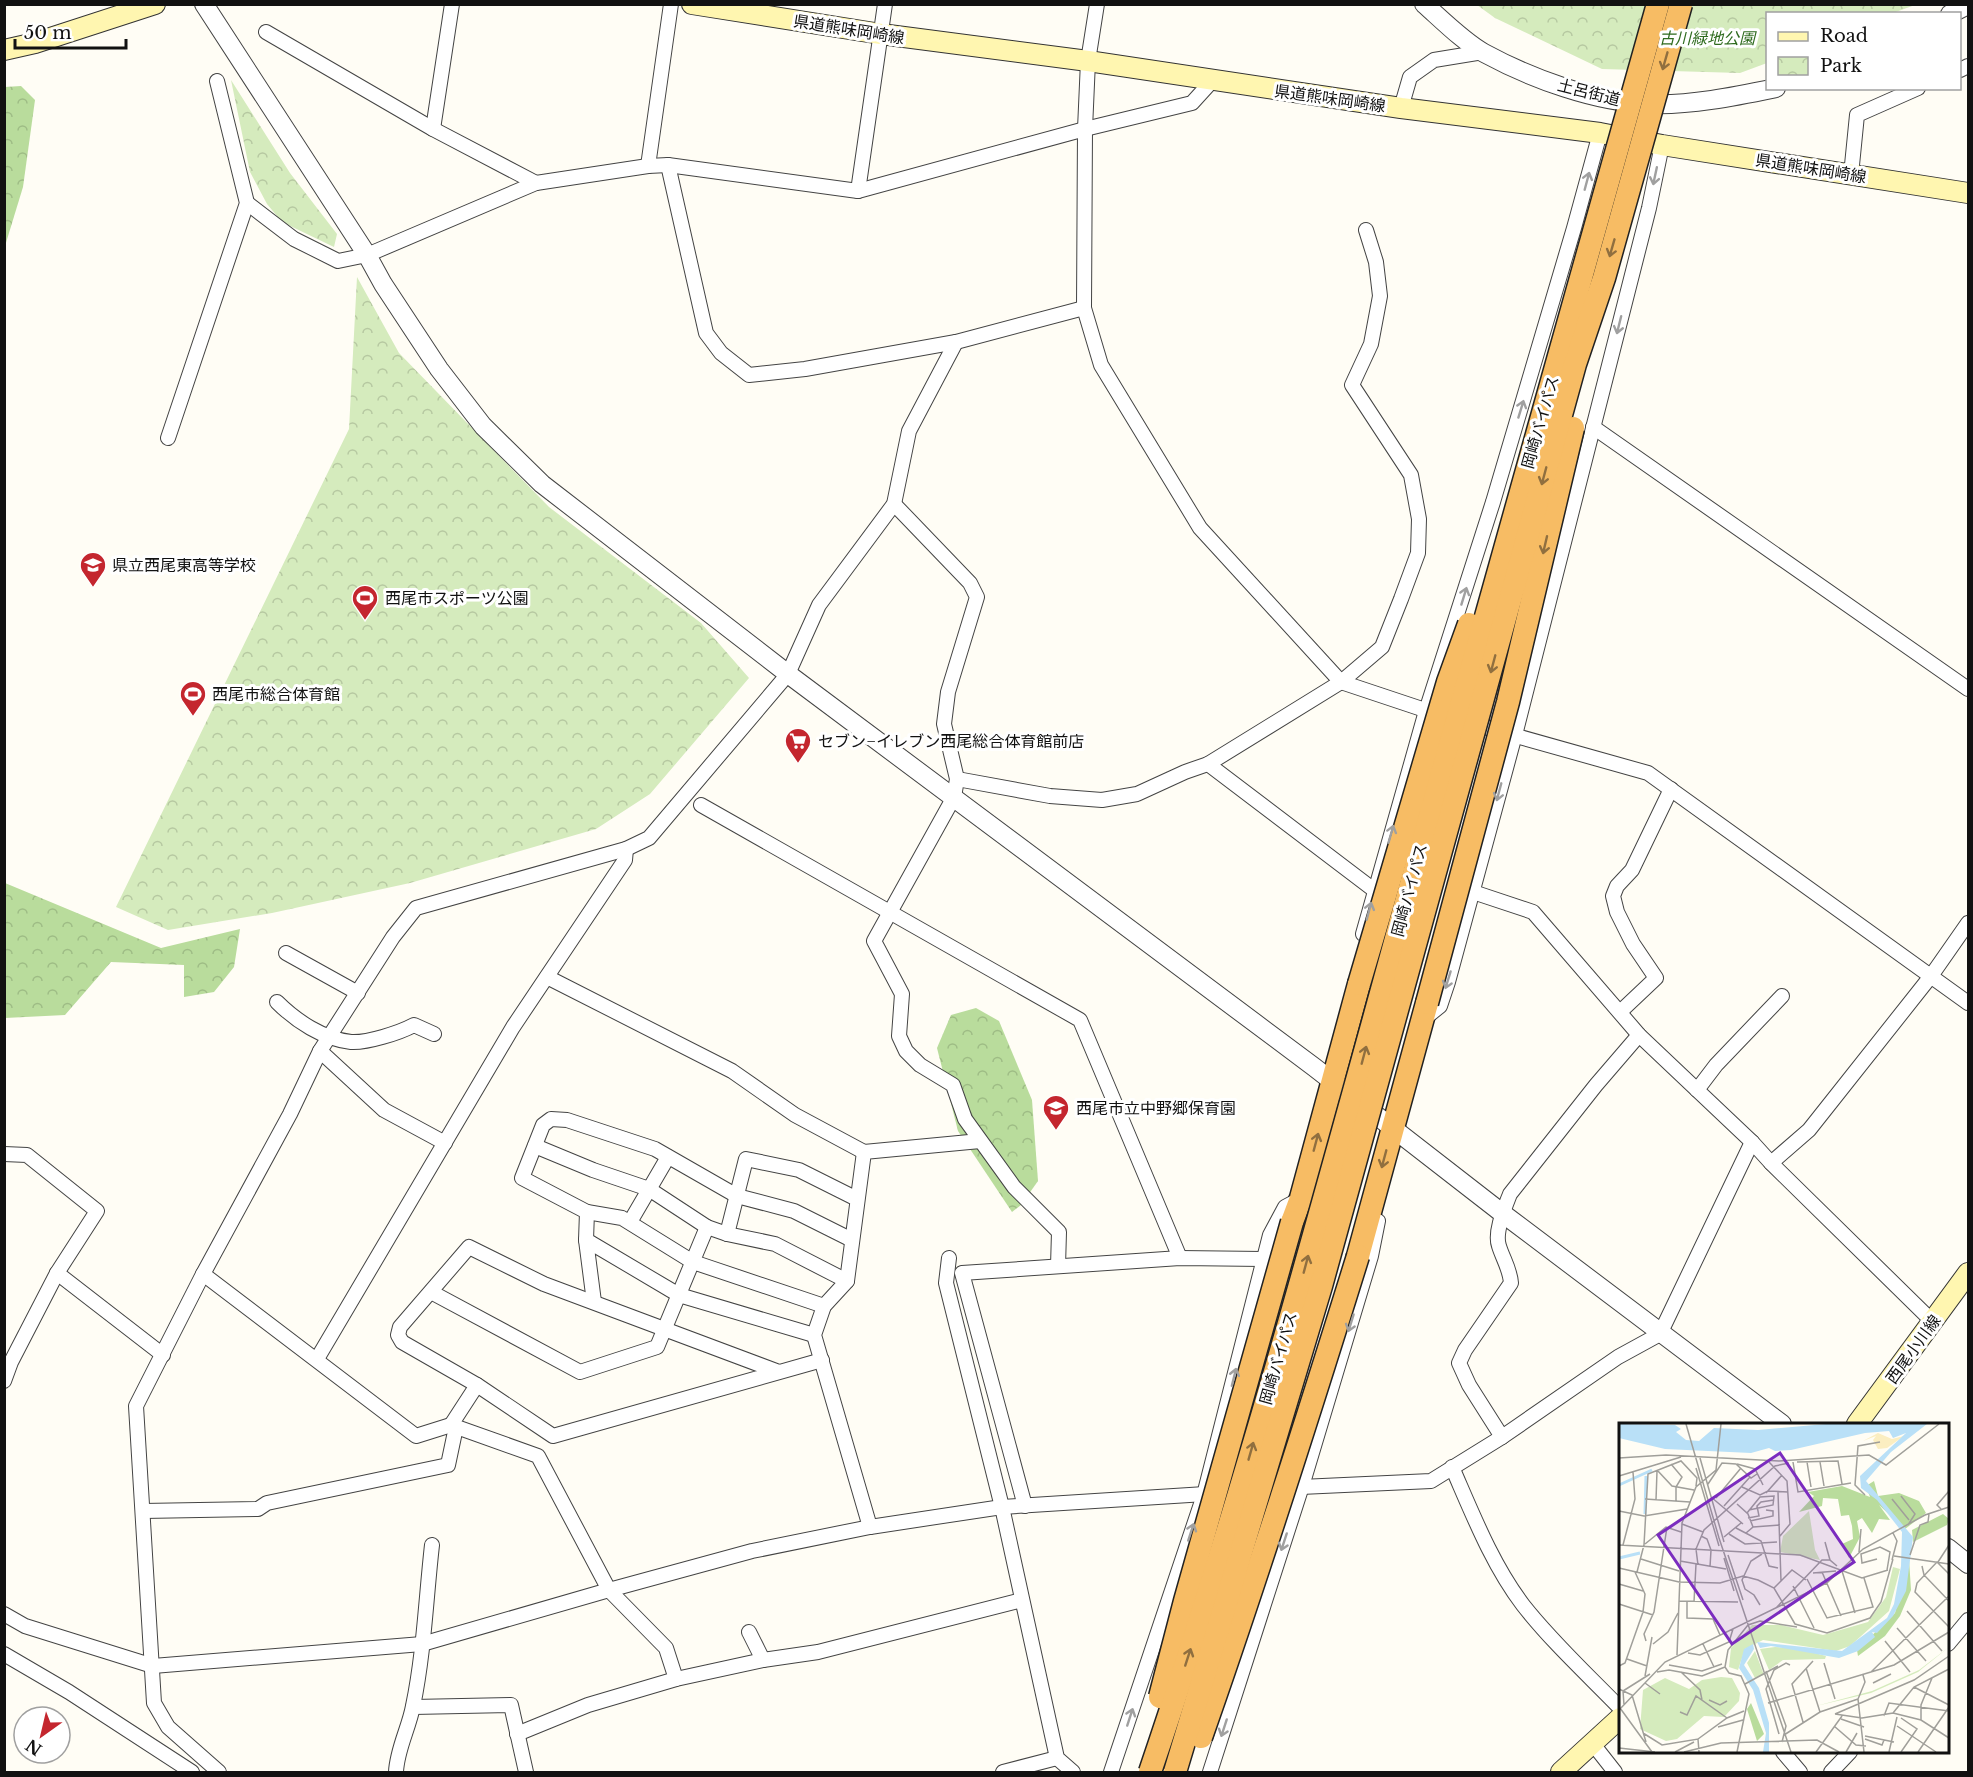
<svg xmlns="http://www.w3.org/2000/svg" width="1973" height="1777" font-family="'Libre Baskerville','Noto Sans JP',serif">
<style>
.forest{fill:url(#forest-crowns)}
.park{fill:url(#park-crowns)}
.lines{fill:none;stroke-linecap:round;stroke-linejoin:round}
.minor-casing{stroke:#444;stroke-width:16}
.tertiary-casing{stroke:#444;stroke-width:20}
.secondary-casing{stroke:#333;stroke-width:22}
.trunk-casing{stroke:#222;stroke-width:25}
.minor{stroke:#fff;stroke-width:14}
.tertiary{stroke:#fff;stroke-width:18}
.secondary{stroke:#fff6b0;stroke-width:20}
.trunk{stroke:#f7bc64;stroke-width:22}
.trunk-bridge-casing{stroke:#222;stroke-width:25;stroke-linecap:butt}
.trunk-bridge{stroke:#f7bc64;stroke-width:22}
.oneway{stroke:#906f3f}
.oneway2{stroke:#a0a0a0}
.labels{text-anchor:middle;stroke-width:6;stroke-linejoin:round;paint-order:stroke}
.street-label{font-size:16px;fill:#111;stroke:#fff}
.park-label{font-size:16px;font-style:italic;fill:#2f6b1f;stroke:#fff}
.poi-label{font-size:16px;fill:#111;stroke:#fff;text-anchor:start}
.inset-river{fill:none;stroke:#b9e0f7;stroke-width:3}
.inset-road{fill:none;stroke:#a09f9a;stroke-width:1.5}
.view{fill:#7b2cbf;fill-opacity:0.15;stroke:#7b2cbf;stroke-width:3}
.inset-edge{fill:none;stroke:#111;stroke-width:3}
</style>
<defs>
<pattern id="forest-crowns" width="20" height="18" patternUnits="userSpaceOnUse" patternTransform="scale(1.5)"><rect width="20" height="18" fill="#b9dc9c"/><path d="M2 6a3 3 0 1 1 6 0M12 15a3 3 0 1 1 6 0" fill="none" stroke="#9ebc85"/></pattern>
<pattern id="park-crowns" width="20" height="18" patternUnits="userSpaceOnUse" patternTransform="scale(1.5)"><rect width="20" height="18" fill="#d5ebbd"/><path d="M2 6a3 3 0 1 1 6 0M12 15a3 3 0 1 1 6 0" fill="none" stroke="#b6c8a1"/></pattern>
</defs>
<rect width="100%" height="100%" fill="#fffdf5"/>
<g class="forest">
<polygon points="21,86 35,100 23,187 5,246 5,87"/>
<polygon points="5,883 161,948 240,929 234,967 214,992 184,997 184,965 111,962 65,1015 5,1018"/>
<polygon points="976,1008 999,1021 1032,1100 1038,1181 1021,1205 1012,1212 958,1131 937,1048 951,1015"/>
</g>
<g class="park">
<polygon points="1477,5 1915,5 1893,13 1768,14 1767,63 1740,73 1602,69 1495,18"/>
<polygon points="231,80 290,173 337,234 334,247 282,222 267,204 250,172"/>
<polygon points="357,277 399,353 549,507 701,623 749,678 650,794 596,829 410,883 272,913 168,930 116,907 349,429"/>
</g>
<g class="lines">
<g class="minor-casing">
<g id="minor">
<polyline points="1097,4 1088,61 1085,129 1084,308 1101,365 1200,528 1341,682 1443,716"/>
<polyline points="266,32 433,129 536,183"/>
<polyline points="1960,70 1968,66"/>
<polyline points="1401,108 1410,77 1434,60 1483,52"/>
<polyline points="433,129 452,4"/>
<polyline points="668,165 706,333 721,353 749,375 805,369 956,342 1084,308"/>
<polyline points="648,166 671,4"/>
<polyline points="1851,175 1857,115 1918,88"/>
<polyline points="858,191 885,4"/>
<polyline points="247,203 294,239 338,261 367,255 536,183 648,166 668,165 858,191 1085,129 1192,103 1212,81"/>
<polyline points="1593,427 1968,689"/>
<polyline points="168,438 247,203 217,81"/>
<polyline points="894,504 970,583 977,597 948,692 944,724 957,779 954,797 874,941 902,994 899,1036 906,1051 920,1065 953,1085 965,1119 1014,1187 1059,1232 1058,1266"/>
<polyline points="1470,723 1648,773 1968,1003"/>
<polyline points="1208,764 1374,890"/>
<polyline points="957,779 1050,796 1102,800 1137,794 1185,772 1208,764 1341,682 1382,647 1401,599 1418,553 1419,519 1411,475 1352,385 1371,344 1380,296 1376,262 1366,230"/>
<polyline points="701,805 1080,1020 1180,1258"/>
<polyline points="1473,892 1533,912 1639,1035 1752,1142 1771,1163 1933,1322"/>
<polyline points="1363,934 1426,711 1493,502 1574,228 1600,133"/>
<polyline points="286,953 358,993"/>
<polyline points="547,977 732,1071 795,1115 864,1152"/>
<path d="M277 1002C296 1021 323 1039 351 1042 367 1043 399 1033 414 1025L434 1034"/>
<polyline points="1620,1012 1656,978 1633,944 1617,912 1613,896 1617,886 1632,870 1671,789"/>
<polyline points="1424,1019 1440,1006 1448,982 1515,735 1649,208 1662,145"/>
<polyline points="320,1051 384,1110 445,1143"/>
<polyline points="1697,1090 1716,1065 1782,996"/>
<polyline points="535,1146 593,1170 649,1189 707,1227"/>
<polyline points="4,1154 27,1155 97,1211 57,1273 11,1362 4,1381"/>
<polyline points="1771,1163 1809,1130 1931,976 1968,923"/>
<polyline points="587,1212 622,1218 693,1262 824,1306"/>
<polyline points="630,1222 668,1157"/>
<polyline points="727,1234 746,1159 799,1170 857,1199"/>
<polyline points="586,1240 587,1212 522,1178 543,1125 551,1119 567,1120 655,1149 737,1196 794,1211 852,1240"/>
<polyline points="949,1258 946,1283 1002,1507 1057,1758 1073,1772"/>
<polyline points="57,1273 163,1355"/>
<polyline points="203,1274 416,1436 451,1425 538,1456 609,1590 666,1648 676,1679"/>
<polyline points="431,1292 580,1372 657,1347 707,1227 727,1234 775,1244 847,1281"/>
<polyline points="594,1302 586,1240 679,1295 814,1335"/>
<polyline points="317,1359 513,1027 625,860 626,849"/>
<polyline points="779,1372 544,1284 469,1247 400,1327 398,1335 402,1342 477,1385 553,1436 822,1360"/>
<polyline points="451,1425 477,1385"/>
<path d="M1502 1437 1469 1385 1459 1363 1465 1350 1511 1283C1510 1269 1503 1259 1499 1246 1494 1232 1505 1207 1510 1194L1596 1085 1639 1035"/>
<path d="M1452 1467C1473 1515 1492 1564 1523 1605 1552 1642 1588 1675 1620 1708"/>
<polyline points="1279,1488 1431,1481 1502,1437 1618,1357 1660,1334 1752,1142"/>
<polyline points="1025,1506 962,1273 1180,1258 1263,1259"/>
<polyline points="143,1511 258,1509 267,1503 448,1465 456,1427"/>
<polyline points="870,1527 814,1335 824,1306 847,1281 864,1152 980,1141"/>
<polyline points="4,1614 25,1626 153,1666 422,1644 609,1590 752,1551 870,1527 1002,1507 1221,1493"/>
<polyline points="749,1632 763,1660"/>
<polyline points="1948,1644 1968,1620"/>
<polyline points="4,1654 69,1692 192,1772"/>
<polyline points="413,1707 511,1705 526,1772"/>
<polyline points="517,1734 588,1705 676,1679 763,1660 818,1652 1022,1600"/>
<polyline points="1593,1744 1615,1772"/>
<polyline points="1783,1752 1800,1772"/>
<polyline points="219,1772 168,1727 154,1703 136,1406 203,1274 290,1114 320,1051 393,937 416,908 626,849 649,838 788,674 819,605 894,504 909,431 956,342"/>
<path d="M396 1772C397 1749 409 1728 413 1706 424 1653 426 1598 432 1545"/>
<polyline points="1003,1772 1057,1758"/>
<polyline points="1111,1772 1204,1495 1270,1235 1285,1207 1300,1199"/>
<polyline points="1210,1772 1302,1486 1371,1256 1378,1221"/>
<polyline points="1831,1772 1850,1752"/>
</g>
</g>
<g class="tertiary-casing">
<g id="tertiary">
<polyline points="204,4 367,255 383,284 439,369 483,426 542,484 788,674 1314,1067 1502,1213 1782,1424"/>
<path d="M1424 4C1441 19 1465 43 1484 53 1532 79 1595 102 1649 104 1689 106 1737 96 1776 88"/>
<polyline points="1950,14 1968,5"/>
<polyline points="1948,1548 1968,1564"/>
</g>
</g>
<g class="secondary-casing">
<g id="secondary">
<polyline points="692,4 881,34 1088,61 1401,108 1600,133 1662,145 1968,193"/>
<polyline points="4,50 35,43 155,4"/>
<polyline points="1857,1424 1968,1273"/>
<polyline points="1561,1772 1620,1718"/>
</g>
</g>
<g class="trunk-casing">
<g id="trunk">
<polyline points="1292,1222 1301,1198 1359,984"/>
<polyline points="1358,1256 1427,1003"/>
</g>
</g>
<use href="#minor" class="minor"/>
<use href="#tertiary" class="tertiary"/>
<use href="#secondary" class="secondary"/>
<use href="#trunk" class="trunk"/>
<g class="trunk-bridge-casing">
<g id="trunk-bridge">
<polyline points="1359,984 1448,682 1469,624"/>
<polyline points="1427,1003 1508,702 1573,428"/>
<polyline points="1160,1697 1185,1601 1292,1222"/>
<path d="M1201 1737C1257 1578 1308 1417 1358 1256"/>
<path d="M1150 1772C1248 1484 1327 1189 1408 895 1490 598 1575 301 1658 4"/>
<polyline points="1175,1772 1321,1286 1575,364 1604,278 1681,4"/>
</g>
</g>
<use href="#trunk-bridge" class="trunk-bridge"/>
</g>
<defs><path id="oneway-shaft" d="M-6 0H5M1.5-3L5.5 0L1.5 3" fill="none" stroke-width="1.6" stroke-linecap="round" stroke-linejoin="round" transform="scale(1.5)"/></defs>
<g class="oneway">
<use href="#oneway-shaft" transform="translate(1665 61) rotate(106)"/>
<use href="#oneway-shaft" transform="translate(1612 248) rotate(106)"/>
<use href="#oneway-shaft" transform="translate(1544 476) rotate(105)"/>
<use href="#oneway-shaft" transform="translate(1545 545) rotate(103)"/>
<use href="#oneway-shaft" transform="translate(1493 664) rotate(105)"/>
<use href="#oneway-shaft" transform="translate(1364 1055) rotate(-75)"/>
<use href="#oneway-shaft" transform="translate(1316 1142) rotate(-75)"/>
<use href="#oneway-shaft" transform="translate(1384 1159) rotate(105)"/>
<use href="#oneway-shaft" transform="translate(1306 1264) rotate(-75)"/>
<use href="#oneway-shaft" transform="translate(1251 1451) rotate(-74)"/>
<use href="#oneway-shaft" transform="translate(1188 1657) rotate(-72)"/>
</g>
<g class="oneway2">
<use href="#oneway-shaft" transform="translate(1655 176) rotate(102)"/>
<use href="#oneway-shaft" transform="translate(1587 181) rotate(-75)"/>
<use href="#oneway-shaft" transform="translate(1619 325) rotate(104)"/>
<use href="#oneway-shaft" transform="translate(1521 409) rotate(-73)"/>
<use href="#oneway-shaft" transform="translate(1464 596) rotate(-73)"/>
<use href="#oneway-shaft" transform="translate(1499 792) rotate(105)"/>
<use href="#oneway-shaft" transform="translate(1391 834) rotate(-74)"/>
<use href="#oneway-shaft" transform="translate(1369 911) rotate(-75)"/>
<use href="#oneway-shaft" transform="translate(1448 980) rotate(107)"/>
<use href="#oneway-shaft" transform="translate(1351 1323) rotate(107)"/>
<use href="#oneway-shaft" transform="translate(1234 1377) rotate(-76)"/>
<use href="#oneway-shaft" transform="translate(1191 1532) rotate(-72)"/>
<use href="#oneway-shaft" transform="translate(1284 1542) rotate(108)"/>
<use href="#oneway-shaft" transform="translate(1130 1717) rotate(-72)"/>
<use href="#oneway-shaft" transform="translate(1224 1728) rotate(108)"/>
</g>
<defs>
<g id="school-pin" transform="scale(1.35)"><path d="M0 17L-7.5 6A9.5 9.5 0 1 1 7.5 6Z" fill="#c4262e" stroke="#fff"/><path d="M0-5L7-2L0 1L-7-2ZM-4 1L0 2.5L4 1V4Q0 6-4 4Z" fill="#fff"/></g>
<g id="stadium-pin" transform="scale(1.35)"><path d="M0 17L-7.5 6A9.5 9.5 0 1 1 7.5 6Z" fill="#c4262e" stroke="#fff"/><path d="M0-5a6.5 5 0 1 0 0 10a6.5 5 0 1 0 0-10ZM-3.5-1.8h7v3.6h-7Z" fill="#fff"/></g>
<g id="supermarket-pin" transform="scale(1.35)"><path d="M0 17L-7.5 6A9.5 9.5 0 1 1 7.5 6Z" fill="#c4262e" stroke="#fff"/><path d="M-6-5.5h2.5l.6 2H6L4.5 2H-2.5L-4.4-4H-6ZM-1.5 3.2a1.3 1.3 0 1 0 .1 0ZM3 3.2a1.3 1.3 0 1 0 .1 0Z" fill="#fff"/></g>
</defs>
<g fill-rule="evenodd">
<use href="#school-pin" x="93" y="565"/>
<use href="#stadium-pin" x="365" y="598"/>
<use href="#stadium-pin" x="193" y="694"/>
<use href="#supermarket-pin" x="798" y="741"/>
<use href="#school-pin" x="1056" y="1108"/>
</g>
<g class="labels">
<g class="street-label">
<text transform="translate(849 29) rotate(9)" y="6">県道熊味岡崎線</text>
<text transform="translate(1589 92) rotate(14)" y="6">土呂街道</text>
<text transform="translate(1330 98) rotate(8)" y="6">県道熊味岡崎線</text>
<text transform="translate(1811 168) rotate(9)" y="6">県道熊味岡崎線</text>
<text transform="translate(1540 422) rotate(-74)" y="6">岡崎バイパス</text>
<text transform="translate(1409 890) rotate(-75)" y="6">岡崎バイパス</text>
<text transform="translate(1913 1349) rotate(-54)" y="6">西尾小川線</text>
<text transform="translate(1278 1358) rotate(-74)" y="6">岡崎バイパス</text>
</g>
<g class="park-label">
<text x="1707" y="44">古川緑地公園</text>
</g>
<g class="poi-label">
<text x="112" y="571">県立西尾東高等学校</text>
<text x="385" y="604">西尾市スポーツ公園</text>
<text x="212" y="700">西尾市総合体育館</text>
<text x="818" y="747">セブン−イレブン西尾総合体育館前店</text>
<text x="1076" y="1114">西尾市立中野郷保育園</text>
</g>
</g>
<g transform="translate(1619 1423)">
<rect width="330" height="330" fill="#fffdf5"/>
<path d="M255 58 259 73 280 70 300 78 307 90 286 106 260 82 271 97 260 96 253 110 243 95 238 98 241 114 230 135 223 121 234 116 233 103 230 92 222 93 219 76 204 75 203 83 180 89 195 73 189 69 223 63 251 74 247 63ZM324 91 330 96 328 102 294 119 293 107ZM290 136 292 167 281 193 266 213 239 233 238 227 276 190ZM132 280 145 311 138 318 128 286Z" fill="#b9dc9c"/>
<path d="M259 10 273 16 285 13 268 25 259 26 254 17 257 13 244 18Z" fill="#fbeec1"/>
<path d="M190 88 196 127 201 137 161 129 164 113ZM274 144 281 146 270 188 231 223 217 228 144 217 126 226 119 247 110 244 112 225 133 202H162L204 212 249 199 267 174ZM156 224 177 225 207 233 206 236 164 237 150 247 141 226ZM330 224 299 249 252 270 197 283 253 268 300 247ZM136 228 145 252 136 255 128 240ZM102 254 113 255 121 270 120 278 105 294 85 293 58 316 47 318 21 306 24 267 46 255 70 266 83 257Z" fill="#d5ebbd"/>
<path d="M0 1 56 2 62 6 57 9 67 17 80 18 95 5 139 7 207 1H308L272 29 247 58 294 114 287 168 274 193 258 210 253 209 256 214 239 228 220 235 152 223 141 225 138 219 223 228 268 195 275 181 282 143 283 109 258 77 242 65 241 53 287 10 274 15 270 8 246 10 172 27 156 28 150 25 132 30 46 26 0 15ZM134 221 135 226 125 242 140 265 150 300V329H144L147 310 134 267 120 245 125 226Z" fill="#b9e0f7"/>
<path class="inset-river" d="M0 62 33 47M26 91 27 53M0 135 21 130"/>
<path class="inset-road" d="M67 1 100 115 172 329M0 35 47 32 160 38 250 32 267 42 320 1M81 35 105 119M150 39 168 58 171 101 161 113M174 39 179 69 232 60M178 39 219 38 223 61M188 39 192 64M201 39 205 63M52 41 63 54 57 64V78M118 41 136 46 144 62M77 45 100 123M38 47 53 63 75 67M0 53 62 34M89 61 103 40 117 41 132 55 138 51M123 64 141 72 149 68 169 69M159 69 162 158M147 70 163 52M246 72 236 62 239 23 261 19M282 73 296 91 289 102M92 74 124 101M97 75 122 45M26 76 71 79M273 76 290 97M37 77 38 48M118 81 129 91 134 104 127 110M105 83 131 54M322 86 318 82 330 68M0 88 25 93 68 86M128 90 141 74 155 73 154 82 130 87M129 95 140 93 138 83 142 79 155 77M131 98 154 93V88L147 87M63 101 84 109M134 104 161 102M117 105 142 118 150 143 159 145M110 111 126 121 158 119M82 113 88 116 92 127 91 144M105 114 122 100M206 119 211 137 218 143M26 121 47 104 62 109M0 122 181 132 243 155 269 147M4 122 16 76 14 49M240 129 242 106M109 132 124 177M291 132 301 102 309 99 310 91M275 133 330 141M105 135 115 168M22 136 60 148M258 136 243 140 242 131 261 124 271 129 268 147M273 137 278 118 274 110M61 138 107 146M319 139 330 122M79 142 77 126 85 107 156 43 170 40M303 143 305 152 330 178M0 145 60 159 101 160 124 153 139 157 155 165 176 201 208 210 251 195 262 179 274 136M223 148 236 190M18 149 25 122 29 51 62 38 78 55 77 63M203 149 222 193M194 150 217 148M330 151 318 139 298 160 296 169 330 204M188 156 208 195 254 184 245 155M0 161 24 168M174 163 195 205M155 165 173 147 187 157M60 178 119 179M68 178V195L94 196 101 212M75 179 77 141M0 181 34 192M141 182 135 172 126 166 123 157 132 138 143 131M157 185 203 137H211M288 188 323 228M278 205 307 238M27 218 25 211 35 189 48 104M266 218 291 249M34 221 49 209 59 190M84 221 95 244M69 230 81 232 110 219 114 206M58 232 63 100 77 64 97 47 102 1M8 236 28 243M205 240 216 276M50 242 83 248 103 241M0 243 6 240 24 189 26 171 16 149M106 244 109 227 129 202 141 198 178 204M187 245 201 289M147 248 167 303 163 319M38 249 50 247 83 253 106 244 110 250 122 253 130 271 118 329M62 249 81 267 83 277M252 249 330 173M244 252 246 259 239 276 245 329M26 253 33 214M26 260 41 271M254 260 272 251M126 261 159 243M295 264 330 282M0 266 13 272 27 319M90 277 101 282 108 278M149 280 275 242 330 209M5 282 4 268 31 251M1 285 33 329M0 287 46 239 208 160 244 126 306 92 330 84M61 289 68 292 77 273 108 295M274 290 302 297 330 315M216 291 243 295 274 290 295 264 330 246M216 291 295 257 330 233M265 293 270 280 330 288M282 295 298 306 282 329M222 296 245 304M302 297V282L313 255M184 299 173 261 194 238M215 303 237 322 247 323M278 303 317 329M99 304 124 297M24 310 43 322 79 316 80 329M160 311 147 266 155 247 167 240 171 242M165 312 201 289 239 276M246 313 275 319M79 316 108 295 125 288M246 316 263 322 265 317M0 325 36 329M56 329 75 319M65 329 102 320 198 317 220 329M197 329 223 293M227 329 238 310M270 329 278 294M299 329 330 284"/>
<path class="view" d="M161 30 235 139 113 221 39 112Z"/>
<rect width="330" height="330" class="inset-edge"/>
</g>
<rect width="1973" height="1777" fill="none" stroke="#111111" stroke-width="12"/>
<rect x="1766" y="12" width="195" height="78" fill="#ffffff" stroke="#a0a0a0" stroke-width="1.5"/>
<rect x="1778" y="32" width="30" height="9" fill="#fff6b0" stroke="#a0a0a0" stroke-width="1.5"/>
<text x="1820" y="42" font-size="18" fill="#111111">Road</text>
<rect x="1778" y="57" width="30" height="18" fill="url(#park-crowns)" stroke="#a0a0a0" stroke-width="1.5"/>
<text x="1820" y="72" font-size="18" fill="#111111">Park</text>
<g transform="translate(42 1735) rotate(214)"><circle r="28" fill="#ffffff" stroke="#a0a0a0" stroke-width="1.5"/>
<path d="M0-4.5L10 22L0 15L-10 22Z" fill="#c4262e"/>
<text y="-9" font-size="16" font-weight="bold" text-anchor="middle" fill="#111111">N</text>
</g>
<path d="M15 39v9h111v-9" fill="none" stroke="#111111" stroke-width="3"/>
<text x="24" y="39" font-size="18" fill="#111111" stroke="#ffffff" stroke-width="4.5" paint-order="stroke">50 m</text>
</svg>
